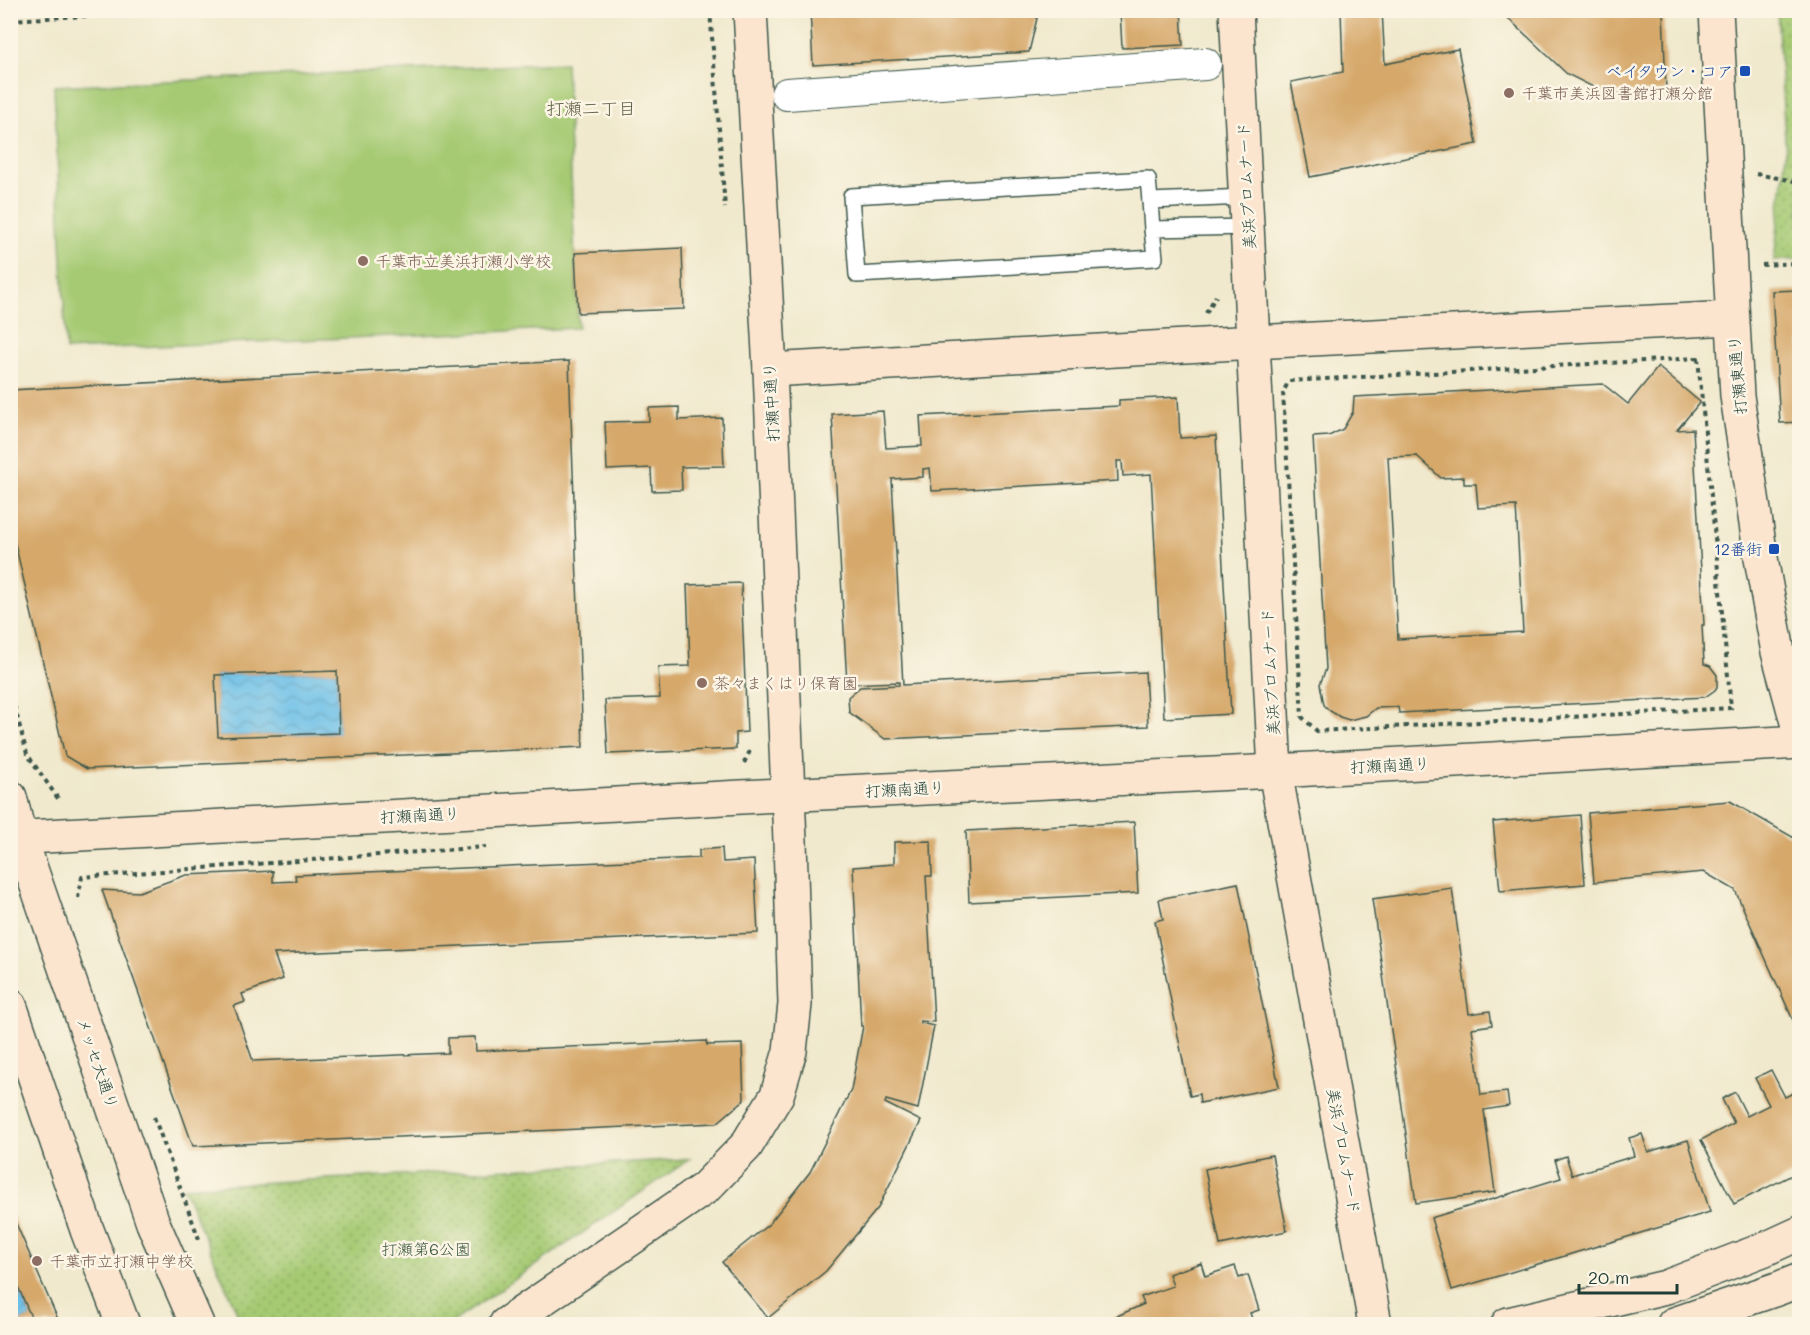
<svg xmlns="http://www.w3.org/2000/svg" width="1810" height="1335" font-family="Mali,'Klee One',sans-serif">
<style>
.grass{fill:#a6ca73;stroke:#628454;stroke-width:1.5}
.park{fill:url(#park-dots);stroke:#628454;stroke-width:1.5}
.water{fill:url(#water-waves);stroke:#467e8e;stroke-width:1.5}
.building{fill:#d6a86a;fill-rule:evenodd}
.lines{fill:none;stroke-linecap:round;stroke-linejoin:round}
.lane-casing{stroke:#3e574b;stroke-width:18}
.street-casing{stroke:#3e574b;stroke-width:34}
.secondary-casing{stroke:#3e574b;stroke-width:36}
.path{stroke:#3e574b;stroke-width:4;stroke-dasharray:4.5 4.5;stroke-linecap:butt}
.lane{stroke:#fff;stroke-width:15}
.street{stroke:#fff;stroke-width:32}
.secondary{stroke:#fce5cf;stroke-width:33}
.transit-dot{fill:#1a4fb4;stroke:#fcf5e5;stroke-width:2}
.education-dot{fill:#8d6e63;stroke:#fcf5e5;stroke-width:2}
.labels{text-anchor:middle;stroke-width:5;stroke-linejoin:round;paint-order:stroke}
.transit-label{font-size:16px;fill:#164399;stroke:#fcf5e5;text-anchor:end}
.education-label{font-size:16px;fill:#785e54;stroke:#fcf5e5;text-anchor:start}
.street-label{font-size:16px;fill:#1f3d34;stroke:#fcf5e5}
.park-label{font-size:16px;fill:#3a5941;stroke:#fcf5e5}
.neighbourhood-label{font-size:18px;fill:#5f6247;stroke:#fcf5e5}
</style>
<defs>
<pattern id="park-dots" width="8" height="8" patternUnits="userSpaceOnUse" patternTransform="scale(1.5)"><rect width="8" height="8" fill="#a6ca73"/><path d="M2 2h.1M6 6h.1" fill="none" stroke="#87a55f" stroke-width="1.8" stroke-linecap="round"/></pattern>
<pattern id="water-waves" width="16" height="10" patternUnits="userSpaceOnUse" patternTransform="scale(1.5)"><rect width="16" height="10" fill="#6cc0e8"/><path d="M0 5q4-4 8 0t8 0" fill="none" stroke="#589dbd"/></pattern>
</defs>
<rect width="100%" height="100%" fill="#fcf5e5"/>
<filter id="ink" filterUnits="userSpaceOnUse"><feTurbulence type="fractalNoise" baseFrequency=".0167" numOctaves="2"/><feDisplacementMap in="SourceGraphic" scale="12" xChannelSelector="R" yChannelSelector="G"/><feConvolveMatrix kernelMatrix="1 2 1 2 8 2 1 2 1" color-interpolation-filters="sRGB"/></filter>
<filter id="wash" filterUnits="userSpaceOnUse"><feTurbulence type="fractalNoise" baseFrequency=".008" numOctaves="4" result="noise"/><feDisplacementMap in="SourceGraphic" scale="24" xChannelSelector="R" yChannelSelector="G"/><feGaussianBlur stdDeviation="1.35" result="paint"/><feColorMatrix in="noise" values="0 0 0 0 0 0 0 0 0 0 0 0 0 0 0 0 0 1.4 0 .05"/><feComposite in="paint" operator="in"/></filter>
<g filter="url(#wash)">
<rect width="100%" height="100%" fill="#f0e9cd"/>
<polygon class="grass" points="566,63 578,328 66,350 54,86"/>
<g class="park">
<polygon points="1777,11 1799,11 1800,259 1774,261 1786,154"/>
<polygon points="690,1159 450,1324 242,1324 183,1187"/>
</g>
<g class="water">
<polygon points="337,671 339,733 218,737 215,675"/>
<polygon points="10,1270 31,1317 11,1324"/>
</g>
<g id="blocks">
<g class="building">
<polygon points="810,10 1039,10 1029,52 813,65"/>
<polygon points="1120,10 1181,10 1183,45 1122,48"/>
<polygon points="1341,10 1382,10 1385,64 1458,49 1477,144 1310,177 1291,82 1343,72"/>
<polygon points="1504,10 1663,10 1666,91 1607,94 1567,74 1508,18"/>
<polygon points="682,248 684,309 578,313 575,253"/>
<polygon points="1800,290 1800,422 1780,423 1772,291"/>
<path d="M569 361 583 747 87 769 65 756 10 522V390ZM337 671 339 733 218 737 215 675Z"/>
<path d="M1658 367 1700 402 1677 430 1693 429 1704 625H1702L1704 664 1710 666 1717 675V687L1715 690 1705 697 1399 713 1398 707 1376 708 1366 716 1349 720 1340 717 1330 711 1324 705 1320 684 1326 669 1313 437 1329 436 1343 429 1353 412 1354 397 1603 384 1628 404ZM1417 456 1441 478 1464 477V484H1476L1478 508 1516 506 1523 632 1398 639 1388 457Z"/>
<polygon points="1178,397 1180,438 1216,436 1231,714 1164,718 1151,474 1123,476 1122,461 1117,461 1118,481 932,491 930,468 923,469 923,477 892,479 903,685 1145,672 1148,726 885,739 849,712 848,697 860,687 899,685 899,682 847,684 832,414 883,411 886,448 922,446 920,416 1119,406 1119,400"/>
<polygon points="679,407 679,420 722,418 724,466 681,467 682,490 652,491 651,468 607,470 605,422 649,421 649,408"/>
<polygon points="741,583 747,732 736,733 736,749 608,754 605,700 660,698 658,667 690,666 687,585"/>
<polygon points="1730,801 1796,839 1800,847 1800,1018 1793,1020 1735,890 1704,872 1594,882 1588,813"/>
<polygon points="1580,815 1585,884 1500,891 1493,822"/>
<polygon points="1134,822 1138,893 969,902 966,831"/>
<polygon points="931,841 932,876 926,876 934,1022 920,1021 921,1023 934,1026 918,1109 886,1100 885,1103 921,1121 878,1208 826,1271 768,1318 722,1262 769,1224 810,1172 851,1090 863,1026 861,1026 853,867 894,864 894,842"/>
<polygon points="722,848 723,862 754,860 758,933 274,954 283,979 242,994 245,1002 234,1006 253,1061 448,1053 448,1038 475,1037 476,1051 706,1041 707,1045 742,1044 744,1100 717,1123 193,1146 102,890 139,892 186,875 273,871 273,882 296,881 295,875 699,858 699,850"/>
<polygon points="1238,883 1279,1087 1200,1103 1199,1094 1190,1096 1155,921 1163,919 1159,899"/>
<polygon points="1452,888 1469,1014 1490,1011 1492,1025 1472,1028 1481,1095 1507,1092 1509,1106 1484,1110 1495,1192 1416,1203 1372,899"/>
<polygon points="1771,1070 1785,1097 1800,1090 1800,1171 1734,1204 1701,1140 1734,1123 1722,1099 1735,1092 1747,1116 1769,1105 1755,1078"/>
<polygon points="1642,1134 1648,1152 1688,1140 1710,1212 1452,1290 1431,1218 1561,1178 1555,1160 1566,1156 1572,1175 1634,1156 1629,1138"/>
<polygon points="1272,1155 1287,1231 1220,1245 1205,1169"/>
<polygon points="11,1212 60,1324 15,1324 31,1317 11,1270"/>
<polygon points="1201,1263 1205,1276 1235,1266 1239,1278 1248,1275 1259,1310 1250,1313 1254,1324 1099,1324 1144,1304 1141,1297 1173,1286 1169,1274"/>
</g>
</g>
</g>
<g filter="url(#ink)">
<use href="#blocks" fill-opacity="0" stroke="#3e574b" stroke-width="1.5"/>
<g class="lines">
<g class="lane-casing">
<g id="lane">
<polyline points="1246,197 1150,201 1148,179 851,196 857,275 1155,258 1152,229 1248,227"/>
<polyline points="1150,201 1152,229"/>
</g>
</g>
<g class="street-casing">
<polyline id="street" points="787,94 1205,64"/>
</g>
<g class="secondary-casing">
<g id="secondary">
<polyline points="1236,10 1275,771 1375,1324"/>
<polyline points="1716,10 1737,396 1762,564 1778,652 1800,733"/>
<polyline points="770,370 1254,342 1732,318"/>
<polyline points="10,797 20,837 153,1223 197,1324"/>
<polyline points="10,838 741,797 1275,771 1800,742"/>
<polyline points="10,1005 87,1230 123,1324"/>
<polyline points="506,1324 705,1188 746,1146 777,1095 790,1051 795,1004 790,841 770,370 750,10"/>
<polyline points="1508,1324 1666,1287 1765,1249 1800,1233"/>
<polyline points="1674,1324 1777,1289 1800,1280"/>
</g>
</g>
<g class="path">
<polyline points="710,10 725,208"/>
<polyline points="10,20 197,10"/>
<polyline points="1756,174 1800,182"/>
<polyline points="1762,265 1800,263"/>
<polyline points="1206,313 1216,296"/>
<polygon points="1698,358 1731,708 1317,731 1302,717 1283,392 1289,381"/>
<polyline points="10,689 27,754 59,800 61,800"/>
<polyline points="744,763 751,749"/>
<polyline points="78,898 82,877 486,847"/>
<polyline points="154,1117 199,1239"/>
</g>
<use href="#lane" class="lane"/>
<use href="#street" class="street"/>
<use href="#secondary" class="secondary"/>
</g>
</g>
<g class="transit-dot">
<rect x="1739" y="65" width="12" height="12" rx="3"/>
<rect x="1768" y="543" width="12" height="12" rx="3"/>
</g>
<g class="education-dot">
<circle cx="1509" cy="93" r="6"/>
<circle cx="363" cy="261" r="6"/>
<circle cx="702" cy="683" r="6"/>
<circle cx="37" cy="1261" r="6"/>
</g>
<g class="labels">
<g class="transit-label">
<text x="1733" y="77">ベイタウン・コア</text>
<text x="1762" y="555">12番街</text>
</g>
<g class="education-label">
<text x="1521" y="99">千葉市美浜図書館打瀬分館</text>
<text x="375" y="267">千葉市立美浜打瀬小学校</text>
<text x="714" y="689">茶々まくはり保育園</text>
<text x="49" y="1267">千葉市立打瀬中学校</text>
</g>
<g class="street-label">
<text transform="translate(1246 186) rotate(-93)" y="6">美浜プロムナード</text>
<text transform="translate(1737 375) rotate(-95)" y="6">打瀬東通り</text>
<text transform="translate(771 402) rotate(-93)" y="6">打瀬中通り</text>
<text transform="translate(1270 672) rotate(-93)" y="6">美浜プロムナード</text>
<text transform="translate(1390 765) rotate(-3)" y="6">打瀬南通り</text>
<text transform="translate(905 789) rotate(-3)" y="6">打瀬南通り</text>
<text transform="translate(420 815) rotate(-3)" y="6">打瀬南通り</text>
<text transform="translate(98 1063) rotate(71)" y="6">メッセ大通り</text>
<text transform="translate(1344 1151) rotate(80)" y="6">美浜プロムナード</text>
</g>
<g class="park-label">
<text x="426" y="1255">打瀬第6公園</text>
</g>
<g class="neighbourhood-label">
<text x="591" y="115">打瀬二丁目</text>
</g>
</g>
<rect width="1810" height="1335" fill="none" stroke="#fcf5e5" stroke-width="36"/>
<path d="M1579 1284v9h98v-9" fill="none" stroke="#1f3d34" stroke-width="3"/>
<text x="1588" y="1284" font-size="18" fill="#1f3d34" stroke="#fcf5e5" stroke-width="4.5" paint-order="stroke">20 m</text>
</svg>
